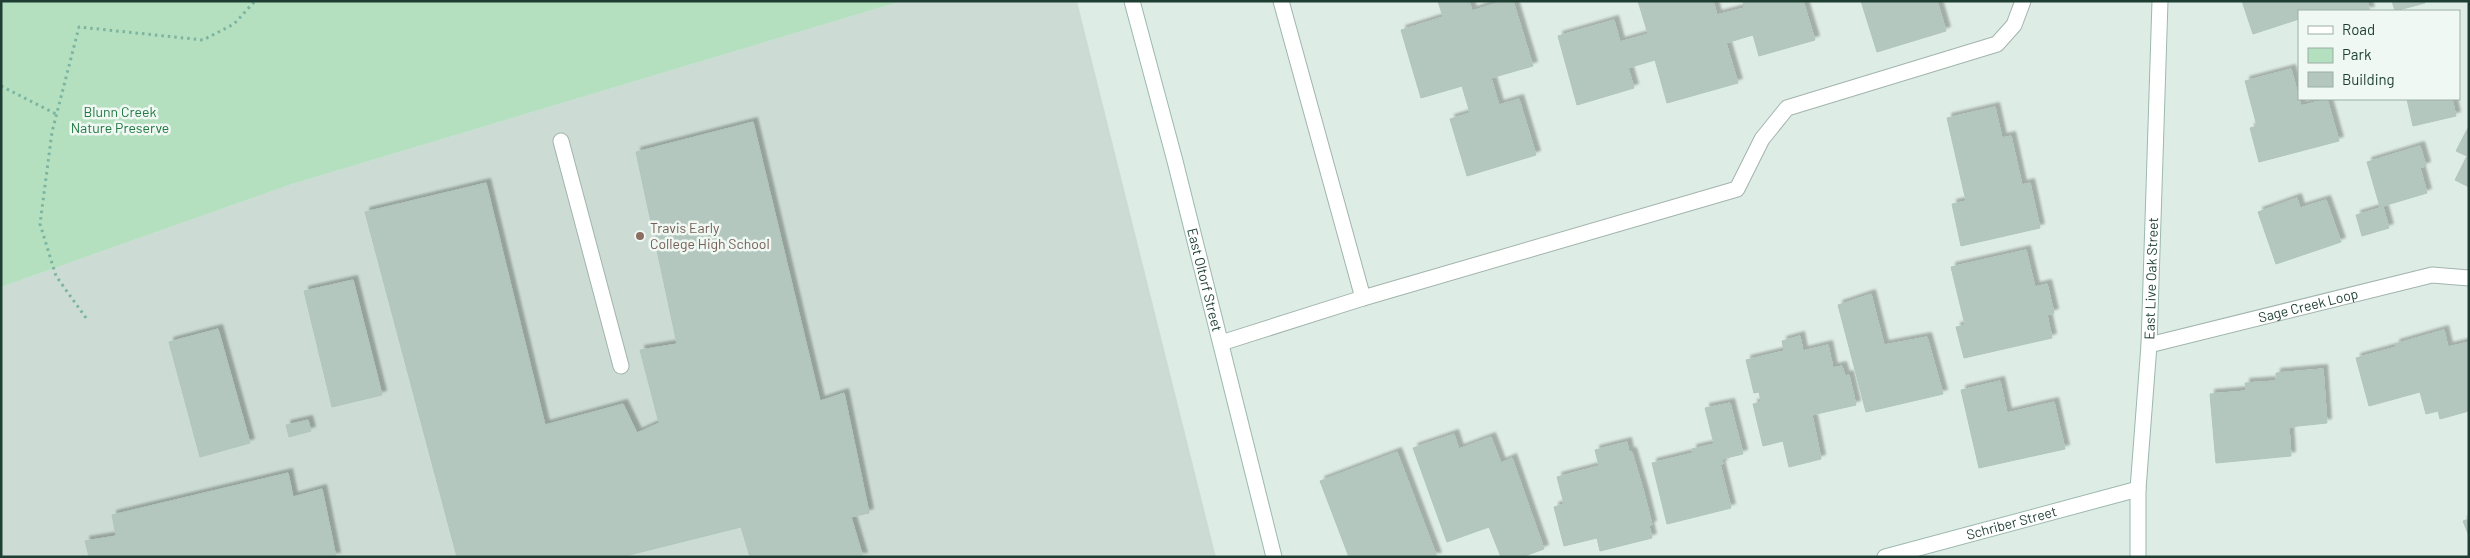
<svg xmlns="http://www.w3.org/2000/svg" width="2470" height="558" font-family="Barlow,sans-serif">
<style>
.built{fill:#ccdcd4}
.green{fill:#b4e0bf}
.building{fill:#b3c7be;stroke:#b0c6bc;filter:url(#shadow)}
.lines{fill:none;stroke-linecap:round;stroke-linejoin:round}
.lane-casing{stroke:#a1b4ad;stroke-width:17}
.street-casing{stroke:#a1b4ad;stroke-width:17}
.secondary-casing{stroke:#9cb9ae;stroke-width:17}
.path{stroke:#7bb4a0;stroke-width:3;stroke-dasharray:2.5 4;stroke-linecap:butt}
.lane{stroke:#fff;stroke-width:15}
.street{stroke:#fff;stroke-width:15}
.secondary{stroke:#fff;stroke-width:15}
.education-dot{fill:#8d6e63;stroke:#eff8f3;stroke-width:2}
.labels{text-anchor:middle;stroke-width:5;stroke-linejoin:round;paint-order:stroke}
.park-label{font-size:14px;fill:#237942;stroke:#eff8f3}
.education-label{font-size:14px;fill:#785e54;stroke:#eff8f3;text-anchor:start}
.street-label{font-size:14px;fill:#1e3e34;stroke:#eff8f3}
</style>
<defs>
<filter id="shadow"><feDropShadow dx="4.5" dy="-4.5" stdDeviation="1" flood-color="#0004"/></filter>
</defs>
<rect width="100%" height="100%" fill="#deece6"/>
<polygon class="built" points="902,1 1077,1 1216,557 1,557 1,287 289,185"/>
<polygon class="green" points="1,1 902,1 289,185 1,287"/>
<g class="building">
<polygon points="1438,1 1469,1 1472,11 1502,1 1513,1 1533,66 1491,78 1499,105 1519,99 1536,155 1467,176 1450,119 1470,113 1462,86 1421,98 1401,30 1443,17"/>
<polygon points="1638,1 1713,1 1717,15 1744,8 1743,1 1803,1 1815,40 1759,56 1753,35 1726,43 1738,83 1667,103 1655,60 1628,68 1634,88 1577,105 1558,36 1614,20 1620,42 1648,34"/>
<polygon points="1861,1 1937,1 1946,31 1877,52"/>
<polygon points="2242,1 2367,1 2370,11 2299,11 2299,19 2253,34"/>
<polygon points="2392,1 2425,1 2425,3 2395,11"/>
<polygon points="2291,69 2301,106 2327,99 2339,141 2259,162 2250,128 2257,126 2245,81"/>
<polygon points="2407,99 2452,99 2456,116 2413,126"/>
<polygon points="1995,107 2002,138 2011,136 2022,185 2030,183 2040,228 1961,246 1952,204 1966,201 1947,118"/>
<polygon points="753,122 820,401 844,393 869,513 851,517 863,557 750,557 741,527 621,557 457,557 365,212 486,183 545,425 623,404 637,433 659,423 640,350 677,344 636,152"/>
<polygon points="2469,126 2469,187 2455,180 2467,156 2456,151"/>
<polygon points="2420,146 2426,166 2420,168 2427,193 2380,207 2367,162"/>
<polygon points="2297,198 2300,208 2326,200 2341,242 2276,264 2258,212"/>
<polygon points="2383,207 2389,228 2362,236 2356,215"/>
<polygon points="2026,250 2035,287 2047,284 2054,313 2047,315 2052,338 1964,358 1956,327 1965,325 1951,267"/>
<polygon points="353,280 382,395 332,407 304,291"/>
<polygon points="1871,294 1884,345 1927,337 1943,394 1866,412 1838,305"/>
<polygon points="218,329 250,443 200,457 169,342"/>
<polygon points="2444,330 2448,347 2469,342 2469,411 2440,419 2438,411 2426,414 2420,392 2369,406 2356,358 2396,347 2395,344"/>
<polygon points="1800,336 1803,351 1828,345 1833,368 1842,366 1845,376 1849,375 1856,405 1812,415 1821,459 1789,467 1783,441 1763,446 1753,404 1761,402 1759,392 1754,393 1746,360 1784,351 1782,341"/>
<polygon points="2323,369 2327,423 2289,427 2291,456 2216,463 2210,394 2246,391 2245,383 2276,381 2276,373"/>
<polygon points="2000,381 2007,413 2054,402 2065,449 1979,468 1961,390"/>
<polygon points="1730,403 1743,454 1722,459 1723,464 1720,464 1731,508 1667,524 1652,463 1693,453 1692,449 1714,444 1705,408"/>
<polygon points="308,420 311,431 289,437 286,425"/>
<polygon points="1454,434 1459,449 1491,437 1501,463 1512,458 1544,549 1522,557 1501,557 1489,527 1447,542 1413,448"/>
<polygon points="1627,442 1629,452 1632,452 1644,493 1652,525 1649,526 1652,538 1600,551 1597,538 1564,546 1554,507 1564,504 1557,477 1599,466 1595,450"/>
<polygon points="1397,452 1437,557 1349,557 1320,481"/>
<polygon points="288,473 293,497 322,489 336,557 89,557 85,541 116,536 112,515"/>
<polygon points="2469,519 2469,536 2463,521"/>
</g>
<g class="lines">
<g class="lane-casing">
<g id="lane">
<polyline points="1281,1 1363,298"/>
<polyline points="561,141 621,366"/>
<polyline points="1221,343 1363,298 1737,189 1762,139 1787,108 1997,44 2014,25 2023,1"/>
</g>
</g>
<g class="street-casing">
<g id="street">
<path id="s1" d="M2149 345 2432 275 2469 278"/>
</g>
</g>
<g class="secondary-casing">
<g id="secondary">
<path id="s2" d="M1132 1 1175 161 1274 557"/>
<path id="s3" d="M1885 557 2138 489"/>
<path id="s4" d="M2138 557V489L2149 345 2160 1"/>
</g>
</g>
<g class="path">
<polyline points="1,86 56,114"/>
<polyline points="86,318 56,276 40,224 52,132 79,27 203,40 234,24 255,1"/>
</g>
<use href="#lane" class="lane"/>
<use href="#street" class="street"/>
<use href="#secondary" class="secondary"/>
</g>
<circle class="education-dot" cx="640" cy="236" r="5"/>
<g class="labels">
<g class="park-label">
<text x="120" y="117">Blunn Creek<tspan x="120" dy="16">Nature Preserve</tspan></text>
</g>
<g class="education-label">
<text x="650" y="233">Travis Early<tspan x="650" dy="16">College High School</tspan></text>
</g>
<g class="street-label">
<text dy="5" stroke="none"><textPath href="#s2" startOffset="288">East Oltorf Street</textPath></text>
<text dy="5" stroke="none"><textPath href="#s4" startOffset="279">East Live Oak Street</textPath></text>
<text dy="5" stroke="none"><textPath href="#s1" startOffset="164">Sage Creek Loop</textPath></text>
<text dy="5" stroke="none"><textPath href="#s3" startOffset="131">Schriber Street</textPath></text>
</g>
</g>
<rect width="2470" height="558" fill="none" stroke="#1e3e34" stroke-width="5"/>
<rect x="2298" y="10" width="162" height="90" fill="#eff8f3" stroke="#9baea7"/>
<rect x="2308" y="26" width="25" height="8" fill="#ffffff" stroke="#9baea7"/>
<text x="2342" y="35" font-size="15" fill="#1e3e34">Road</text>
<rect x="2308" y="48" width="25" height="15" fill="#b4e0bf" stroke="#9baea7"/>
<text x="2342" y="60" font-size="15" fill="#1e3e34">Park</text>
<rect x="2308" y="72" width="25" height="15" fill="#b3c7be" stroke="#9baea7"/>
<text x="2342" y="85" font-size="15" fill="#1e3e34">Building</text>
</svg>
